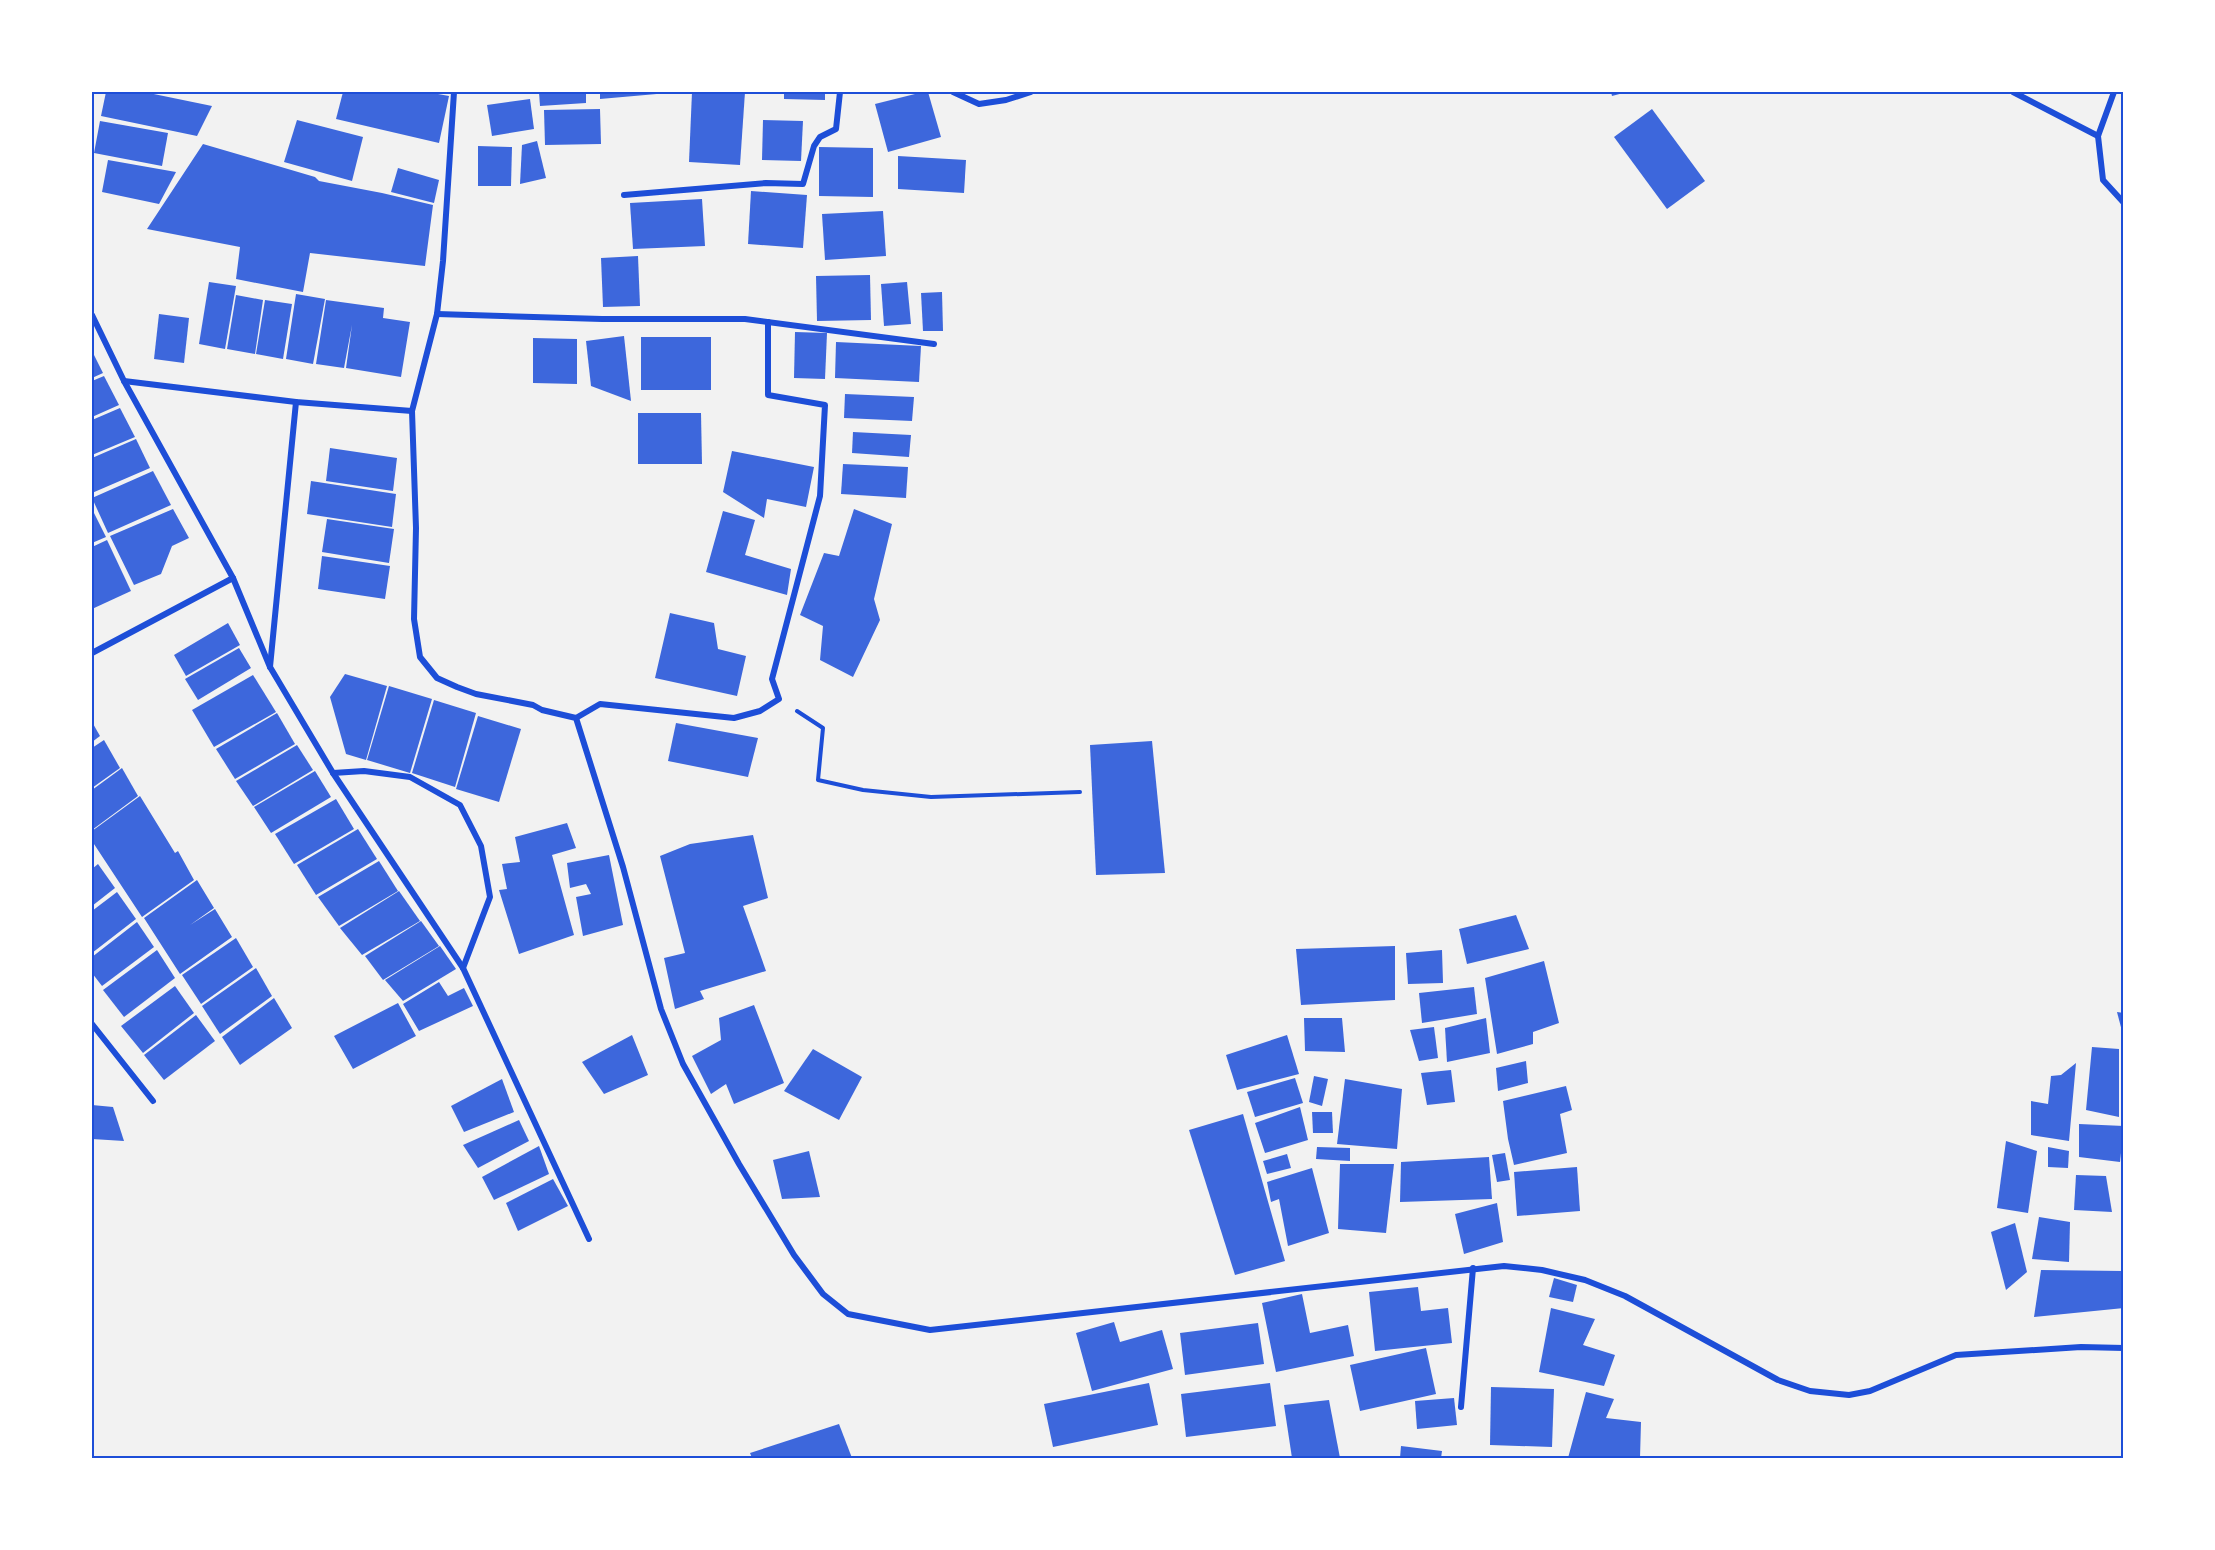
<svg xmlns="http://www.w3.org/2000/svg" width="2215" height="1550" font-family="'Nunito Sans',sans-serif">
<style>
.building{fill:#3d67dc}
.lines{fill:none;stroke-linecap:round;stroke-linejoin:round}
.path{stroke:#1d4ed8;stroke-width:4}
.minor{stroke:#1d4ed8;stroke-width:6}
.neatline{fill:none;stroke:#1d4ed8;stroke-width:2}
</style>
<rect width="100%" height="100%" fill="#f2f2f2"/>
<g class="building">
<polygon points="106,92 144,92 212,106 197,136 101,116"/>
<polygon points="343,92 427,92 449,96 439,143 336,119"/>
<polygon points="539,92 586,92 586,103 540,106"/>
<polygon points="600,92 668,92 668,93 600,99"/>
<polygon points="692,92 745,92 740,165 689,162"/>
<polygon points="784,92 825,92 825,100 784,99"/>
<polygon points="923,92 928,92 941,137 888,152 875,104"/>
<polygon points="1611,92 1627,92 1612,96"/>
<polygon points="530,99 534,129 492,136 487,105"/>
<polygon points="600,109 601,144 545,145 544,110"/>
<polygon points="1652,109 1705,181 1667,209 1614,137"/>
<polygon points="297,120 363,137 352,181 284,162"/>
<polygon points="763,120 803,121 801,161 762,160"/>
<polygon points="100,121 168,133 162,166 94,153"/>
<polygon points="537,141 546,178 520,184 522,145"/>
<polygon points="203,144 315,177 319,181 382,193 433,205 425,266 310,253 303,292 236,279 240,247 147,229"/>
<polygon points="478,146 512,147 511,186 478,186"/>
<polygon points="819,147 873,148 873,197 819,196"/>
<polygon points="898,156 966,160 964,193 898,189"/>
<polygon points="108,160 176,172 159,204 102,192"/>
<polygon points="398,168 439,180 434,203 391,192"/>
<polygon points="751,191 807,195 803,248 748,244"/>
<polygon points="702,199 705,246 633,249 630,203"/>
<polygon points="883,211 886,256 825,260 822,214"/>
<polygon points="638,256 640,306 603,307 601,258"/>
<polygon points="870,275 871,320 817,321 816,276"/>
<polygon points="209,282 236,286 225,349 199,344"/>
<polygon points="907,282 911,324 884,326 881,284"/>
<polygon points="942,292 943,331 923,331 921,293"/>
<polygon points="296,294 325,299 313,364 286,359"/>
<polygon points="236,295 263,300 255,354 227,349"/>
<polygon points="265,300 292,304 283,359 256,354"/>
<polygon points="326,300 384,308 383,318 410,322 401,377 346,368 352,325 344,368 316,364"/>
<polygon points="159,314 189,318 184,363 154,359"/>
<polygon points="795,332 827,333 825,379 794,378"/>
<polygon points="624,336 631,401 591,386 586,341"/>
<rect x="641" y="337" width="70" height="53"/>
<polygon points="533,338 577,339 577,384 533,383"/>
<polygon points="836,342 921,346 919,382 835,378"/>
<polygon points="92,351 103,373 92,378"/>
<polygon points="104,376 119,405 92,417 92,381"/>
<polygon points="845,394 914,397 912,421 844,418"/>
<polygon points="120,408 135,437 92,455 92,420"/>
<polygon points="638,413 701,413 702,464 638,464"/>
<polygon points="853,432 911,435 909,457 852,453"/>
<polygon points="136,439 150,468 92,493 92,458"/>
<polygon points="330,448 397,458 393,491 326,481"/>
<polygon points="732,451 814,467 806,507 767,499 764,518 723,492"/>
<polygon points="843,464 908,467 906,498 841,494"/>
<polygon points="153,471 171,505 108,533 92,498"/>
<polygon points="311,481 396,494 392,527 307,514"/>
<polygon points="92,509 106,537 92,543"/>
<polygon points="173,509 189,538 172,546 161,574 134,585 110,536"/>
<polygon points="854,509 892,524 874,599 880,620 853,677 820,660 823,626 800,615 824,553 839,556"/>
<polygon points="723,511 755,520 745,555 791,569 787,595 706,572"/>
<polygon points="327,519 394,529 389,563 322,552"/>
<polygon points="107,540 131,591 92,609 92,547"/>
<polygon points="322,556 390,566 385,599 318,589"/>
<polygon points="670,613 714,623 718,649 746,656 737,696 655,678"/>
<polygon points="228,623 240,645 186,676 174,655"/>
<polygon points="239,648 251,668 198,700 185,679"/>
<polygon points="345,674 387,686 366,760 346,754 330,697"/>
<polygon points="253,675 276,712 214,747 192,710"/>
<polygon points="389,686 432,699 410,773 367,760"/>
<polygon points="434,700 476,713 455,787 412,773"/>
<polygon points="277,713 295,744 235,779 216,749"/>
<polygon points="478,716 521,729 499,802 456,789"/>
<polygon points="92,722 100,736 92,742"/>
<polygon points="676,723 758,738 748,777 668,761"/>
<polygon points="104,740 120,768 92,788 92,748"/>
<polygon points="1152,741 1165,873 1096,875 1090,745"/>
<polygon points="297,745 313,770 253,806 236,781"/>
<polygon points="122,768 138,796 92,830 92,790"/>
<polygon points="315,771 331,797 271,833 254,807"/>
<polygon points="140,796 175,853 178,851 194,880 142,917 92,841 92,831"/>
<polygon points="336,799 354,829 294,864 275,834"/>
<polygon points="567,823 576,848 552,855 574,935 519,954 499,890 507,889 502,864 520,862 515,837"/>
<polygon points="358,829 377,859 316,895 297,865"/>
<polygon points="753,835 768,898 743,906 766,971 700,991 704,999 675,1009 664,958 685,953 660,856 690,844"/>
<polygon points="609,855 623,925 583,936 576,897 591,894 586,884 570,888 567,863"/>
<polygon points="379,861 398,891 339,926 318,897"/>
<polygon points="98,864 115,888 92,906 92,869"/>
<polygon points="197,880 214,908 190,925 215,909 232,937 180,974 144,918"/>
<polygon points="399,891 420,921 362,955 340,928"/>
<polygon points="117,892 136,919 92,953 92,911"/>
<polygon points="1516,915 1529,949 1467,964 1459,929"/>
<polygon points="421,921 439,946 383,980 365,956"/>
<polygon points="137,922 154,947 102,986 92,973 92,957"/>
<polygon points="236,938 253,967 201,1004 182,975"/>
<polygon points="440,946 456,969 403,1001 385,980"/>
<polygon points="1395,946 1395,1000 1301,1005 1296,949"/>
<polygon points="157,950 175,978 124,1017 103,990"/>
<polygon points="1442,950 1443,983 1408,984 1406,953"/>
<polygon points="1544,961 1559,1023 1533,1032 1533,1044 1497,1054 1485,978"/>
<polygon points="256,968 272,996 220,1034 202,1006"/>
<polygon points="439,982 448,996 464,988 473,1006 419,1031 403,1004"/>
<polygon points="175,986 194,1013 143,1053 121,1026"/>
<polygon points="1474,987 1477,1014 1422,1023 1419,993"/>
<polygon points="274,998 292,1028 240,1065 222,1037"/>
<polygon points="398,1003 416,1036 353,1069 334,1036"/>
<polygon points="754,1005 784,1083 734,1104 726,1084 711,1094 692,1056 721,1040 719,1018"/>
<polygon points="2117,1012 2124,1013 2124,1035 2123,1035"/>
<polygon points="196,1015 215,1041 164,1080 144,1055"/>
<polygon points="1304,1018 1342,1018 1345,1052 1305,1051"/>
<polygon points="1486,1018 1490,1053 1447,1062 1445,1028"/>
<polygon points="1434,1027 1438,1058 1419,1061 1410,1030"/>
<polygon points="632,1035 648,1075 604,1094 582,1062"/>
<polygon points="1287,1035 1299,1074 1237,1090 1226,1055"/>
<polygon points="2092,1047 2119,1049 2119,1117 2086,1110"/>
<polygon points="813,1049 862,1077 839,1120 784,1091"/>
<polygon points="1526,1061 1528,1083 1498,1091 1496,1068"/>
<polygon points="2076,1063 2069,1141 2031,1135 2031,1101 2048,1104 2051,1076 2061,1075"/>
<polygon points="1451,1070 1455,1102 1427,1105 1421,1073"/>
<polygon points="1314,1076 1328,1079 1322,1106 1309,1102"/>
<polygon points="1295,1078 1303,1103 1255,1117 1247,1092"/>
<polygon points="502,1079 514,1112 464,1132 451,1106"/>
<polygon points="1345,1079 1402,1089 1397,1149 1337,1144"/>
<polygon points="1566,1086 1572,1110 1560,1114 1567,1153 1514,1165 1508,1139 1503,1101"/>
<polygon points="92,1105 113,1107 124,1141 92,1139"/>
<polygon points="1300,1107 1308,1140 1265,1153 1255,1123"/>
<polygon points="1312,1112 1332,1112 1333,1133 1313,1133"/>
<polygon points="1243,1114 1285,1261 1235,1275 1189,1130"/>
<polygon points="519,1120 529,1141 478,1168 463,1145"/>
<polygon points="2079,1124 2124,1126 2120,1162 2079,1157"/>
<polygon points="2006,1141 2037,1151 2028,1213 1997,1208"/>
<polygon points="539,1146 549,1174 494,1200 482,1177"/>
<polygon points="1317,1147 1350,1148 1350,1161 1316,1159"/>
<polygon points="2048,1147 2069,1151 2068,1168 2048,1167"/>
<polygon points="809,1151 820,1197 782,1199 773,1160"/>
<polygon points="1505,1153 1510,1180 1497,1182 1492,1155"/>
<polygon points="1287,1154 1291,1168 1267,1174 1263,1161"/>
<polygon points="1489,1157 1492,1199 1400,1202 1401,1162"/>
<polygon points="1340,1164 1394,1164 1386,1233 1338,1229"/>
<polygon points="1577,1167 1580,1211 1517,1216 1514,1172"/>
<polygon points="1312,1168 1329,1233 1288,1246 1279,1199 1271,1202 1267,1182"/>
<polygon points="2076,1175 2106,1176 2112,1212 2074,1210"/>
<polygon points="553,1179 568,1206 518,1231 506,1203"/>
<polygon points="1497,1203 1503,1242 1464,1254 1455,1214"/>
<polygon points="2039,1217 2070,1222 2069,1262 2032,1259"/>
<polygon points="2015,1223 2027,1272 2006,1290 1991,1232"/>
<polygon points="2041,1270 2123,1271 2124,1308 2034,1317"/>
<polygon points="1554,1278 1577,1285 1573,1302 1549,1297"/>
<polygon points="1418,1287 1421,1311 1448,1308 1452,1343 1375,1351 1369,1292"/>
<polygon points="1302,1294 1310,1333 1348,1325 1354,1356 1276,1372 1262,1303"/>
<polygon points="1551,1308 1595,1319 1583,1345 1615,1355 1604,1386 1539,1372"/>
<polygon points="1114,1322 1120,1342 1162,1330 1173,1369 1092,1391 1076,1333"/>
<polygon points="1258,1323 1264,1364 1185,1375 1180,1333"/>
<polygon points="1426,1348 1436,1394 1360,1411 1350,1365"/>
<polygon points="1149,1383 1158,1425 1053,1447 1044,1404"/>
<polygon points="1270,1383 1276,1426 1186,1437 1181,1394"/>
<polygon points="1491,1387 1554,1389 1552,1447 1490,1445"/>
<polygon points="1586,1392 1614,1399 1606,1418 1641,1422 1640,1458 1568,1458"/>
<polygon points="1454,1398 1457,1425 1417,1429 1415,1401"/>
<polygon points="1329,1400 1340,1458 1292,1458 1284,1405"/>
<polygon points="839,1424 852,1458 752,1458 750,1453"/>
<polygon points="1401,1446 1442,1451 1441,1458 1400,1458"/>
</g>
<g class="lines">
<polyline class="path" points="797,711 823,728 818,780 863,790 931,797 1080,792"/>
<g class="minor">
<polyline points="454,92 443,261 437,314 412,411 416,528 414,619 420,657 437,678 457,687 476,694 533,705 542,710 576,718 623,867 661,1009 683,1064 739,1164 794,1255 823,1294 848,1314 930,1330 1504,1266 1542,1270 1585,1280 1625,1296 1778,1380 1810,1391 1849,1395 1870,1391 1956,1355 2081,1347 2124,1348"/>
<polyline points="953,92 979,104 1006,100 1031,92"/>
<polyline points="2013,92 2098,136"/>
<polyline points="2114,92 2098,136 2103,180 2124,203"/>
<polyline points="624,195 766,183 803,184 814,146 820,137 836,129 840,92"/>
<polyline points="437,314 602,319 745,319 934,344"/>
<polyline points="92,315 124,381 233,578 270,667 333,773 463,968 589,1239"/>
<polyline points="124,381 296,402 412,411"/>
<polyline points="92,653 233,578"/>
<polyline points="270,667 296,402"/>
<polyline points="576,718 600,704 734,718 760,711 779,699 772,679 820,496 825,405 768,395 768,322"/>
<polyline points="333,773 364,771 410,777 460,805 481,846 490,897 463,968"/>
<polyline points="92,1024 153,1101"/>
<polyline points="1461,1407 1473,1268"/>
</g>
</g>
<rect width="2215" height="1550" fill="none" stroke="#ffffff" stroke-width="186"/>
<rect x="93" y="93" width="2029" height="1364" class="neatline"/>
</svg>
